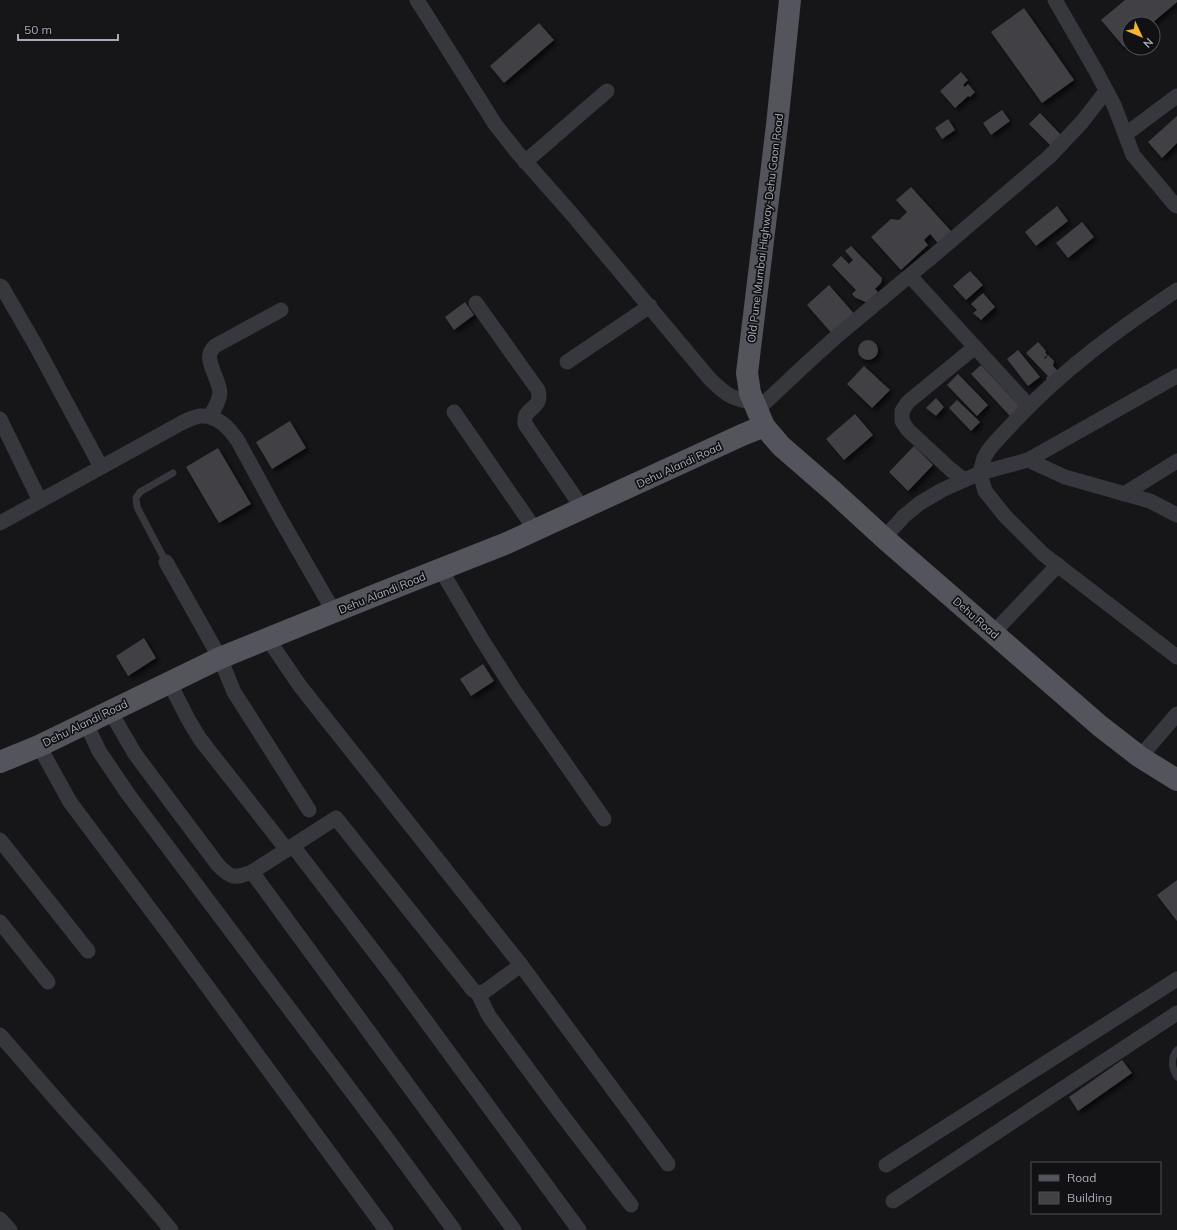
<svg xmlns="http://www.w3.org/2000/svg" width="1177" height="1230" font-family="Mulish,sans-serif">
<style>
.building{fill:#404145;filter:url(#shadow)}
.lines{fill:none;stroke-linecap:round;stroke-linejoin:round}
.lane{stroke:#37383d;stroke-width:7}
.street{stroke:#37383d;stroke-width:15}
.primary{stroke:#53545c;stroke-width:22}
.labels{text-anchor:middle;stroke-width:3.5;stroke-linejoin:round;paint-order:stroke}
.street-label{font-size:11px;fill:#a8acb8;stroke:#111113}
</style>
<defs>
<filter id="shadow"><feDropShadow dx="3.5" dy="3.5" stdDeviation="2" flood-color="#0009"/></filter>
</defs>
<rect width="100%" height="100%" fill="#161618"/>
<g class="building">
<polygon points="1125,0 1177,0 1177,2 1151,24 1129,24 1129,43 1124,47 1101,20"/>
<polygon points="1024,8 1074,80 1042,103 991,32"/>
<polygon points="539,23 554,40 504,83 490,66"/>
<polygon points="961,72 968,80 963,85 965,87 968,84 975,92 970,97 968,96 955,108 940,91"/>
<polygon points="1002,110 1010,121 991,135 983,123"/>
<polygon points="1040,113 1062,136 1051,146 1029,124"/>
<polygon points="1177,116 1177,143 1162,158 1148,142"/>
<polygon points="948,119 955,130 942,139 935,128"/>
<polygon points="911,187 951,231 938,243 930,234 924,240 928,245 901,270 871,237 891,219 899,220 907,212 896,200"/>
<polygon points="1057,206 1068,221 1036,246 1025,232"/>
<polygon points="1082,222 1094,237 1068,258 1056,243"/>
<polygon points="851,246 882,278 881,283 875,289 878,292 868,303 856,298 852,294 856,290 832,265 841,256 849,264 853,260 845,251"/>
<polygon points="970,271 983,285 966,300 953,286"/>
<polygon points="829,285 856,316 834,336 807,305"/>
<polygon points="983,293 995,307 981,320 973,313 977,310 971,304"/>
<polygon points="465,302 474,315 454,330 445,317"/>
<circle cx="868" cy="350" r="10"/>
<polygon points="1038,342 1046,351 1045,352 1047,355 1044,358 1045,359 1048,355 1054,361 1053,366 1060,373 1048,380 1046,378 1048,376 1026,353"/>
<polygon points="1018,350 1040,377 1028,386 1007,359"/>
<polygon points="981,365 1020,407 1010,416 971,374"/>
<polygon points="864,366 890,390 872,408 847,384"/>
<polygon points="958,374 988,405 977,416 947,385"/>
<polygon points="936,398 944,407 936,416 926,408"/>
<polygon points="957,400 980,422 971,431 949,408"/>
<polygon points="855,414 873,435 844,460 826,439"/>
<polygon points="290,421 306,448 272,469 256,442"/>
<polygon points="914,446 933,465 908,491 889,472"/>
<polygon points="218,448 251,504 219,523 186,467"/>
<polygon points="144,638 156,658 128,676 116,656"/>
<polygon points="483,664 494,681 471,696 460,679"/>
<polygon points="1177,880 1177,921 1157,895"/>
<polygon points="1122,1060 1132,1073 1078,1111 1069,1097"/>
</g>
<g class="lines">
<g class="lane">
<polyline points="166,562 137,507 136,498 140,492 173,473"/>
<path d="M1177 1050C1170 1058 1172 1069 1177 1077"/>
</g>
<g class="street">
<path d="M417 0 495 124 517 152 570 212 709 378C726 395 730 398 754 403"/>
<polyline points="1055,0 1096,71 1114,105 1133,155 1175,205 1177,206"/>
<polyline points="1126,134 1177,96"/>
<polyline points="525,162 607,91"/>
<polyline points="910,276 1029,406"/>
<polyline points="0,286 2,287 36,346 101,467"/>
<path d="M1177 290C1119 329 1062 370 1015 421 1006 431 996 440 988 451L984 458 980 473 985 491 1005 516 1043 554 1177 657"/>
<path d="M476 303 538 390C539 394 540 399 537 403 532 411 523 411 525 424L583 509"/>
<polyline points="567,362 650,306"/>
<polyline points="757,410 806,364 837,336 939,251 1050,156 1082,122 1106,91"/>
<polyline points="454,412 536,531"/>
<path d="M210 416C214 410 219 401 220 393 220 382 207 363 210 354 210 351 213 348 215 346L281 310"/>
<polyline points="0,419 40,501"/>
<polyline points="1028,460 1065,477 1150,501 1177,515"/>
<polyline points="964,480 950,469 908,430 902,421 902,411 908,402 975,347"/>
<polyline points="1124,494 1177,461"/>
<path d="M0 523 176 426C183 422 192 417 200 416 218 415 229 428 238 441L281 520 334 612"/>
<polyline points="884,538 904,516 920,503 942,490 980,473 1028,460 1177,376"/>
<polyline points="166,562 220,658 234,692 309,810"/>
<polyline points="441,570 481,638 514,690 604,819"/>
<polyline points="993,633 1058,565"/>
<polyline points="268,639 300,686 521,965 668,1164"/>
<polyline points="169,682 188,719 200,739 287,850"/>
<path d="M110 711 135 754 179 813 218 865C231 879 235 878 252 872L336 818 473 990 478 993 484 992 521 965"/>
<polyline points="86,723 99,751 128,794 391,1144 454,1230"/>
<polyline points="39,746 70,802 171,937 386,1230"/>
<polyline points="1140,757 1177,714"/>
<polyline points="0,840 88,951"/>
<polyline points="293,846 395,979 579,1230"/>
<polyline points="252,872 514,1230"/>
<polyline points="0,922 48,982"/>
<polyline points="478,993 484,1006 489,1016 559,1111 631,1205"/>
<path d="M0 1035C23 1061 45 1087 68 1113 103 1152 138 1189 171 1230"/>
<polyline points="886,1165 1177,979"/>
<polyline points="893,1201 1177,1013"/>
<polyline points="0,1219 10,1230"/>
</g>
<g class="primary">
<polyline points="790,0 777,125 747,373 750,393 764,426 781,446 834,492 884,538 1100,726 1140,757 1177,780"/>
<polyline points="0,762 39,746 220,658 378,594 507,543 742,435 764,426"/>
</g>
</g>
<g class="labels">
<g class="street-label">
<text transform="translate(765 228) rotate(-83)" y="4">Old Pune Mumbai Highway-Dehu Gaon Road</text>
<text transform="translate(679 465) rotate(-25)" y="4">Dehu Alandi Road</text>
<text transform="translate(382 593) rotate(-22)" y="4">Dehu Alandi Road</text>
<text transform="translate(976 618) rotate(41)" y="4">Dehu Road</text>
<text transform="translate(85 723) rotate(-26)" y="4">Dehu Alandi Road</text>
</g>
</g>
<rect x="1031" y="1162" width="130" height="52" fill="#111113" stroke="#4d4f55"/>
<rect x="1039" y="1175" width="20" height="6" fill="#53545c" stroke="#4d4f55"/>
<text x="1067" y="1182" font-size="12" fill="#a8acb8">Road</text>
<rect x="1039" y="1192" width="20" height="12" fill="#404145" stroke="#4d4f55"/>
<text x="1067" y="1202" font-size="12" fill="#a8acb8">Building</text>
<g transform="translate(1141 36) rotate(134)"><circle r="19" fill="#111113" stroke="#4d4f55"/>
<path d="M0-3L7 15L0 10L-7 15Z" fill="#f4b532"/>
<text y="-6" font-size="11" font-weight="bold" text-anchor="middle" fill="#a8acb8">N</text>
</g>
<path d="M18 34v6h100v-6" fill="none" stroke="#a8acb8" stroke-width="2"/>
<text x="24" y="34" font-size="12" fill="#a8acb8" stroke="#111113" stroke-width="3" paint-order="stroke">50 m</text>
</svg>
